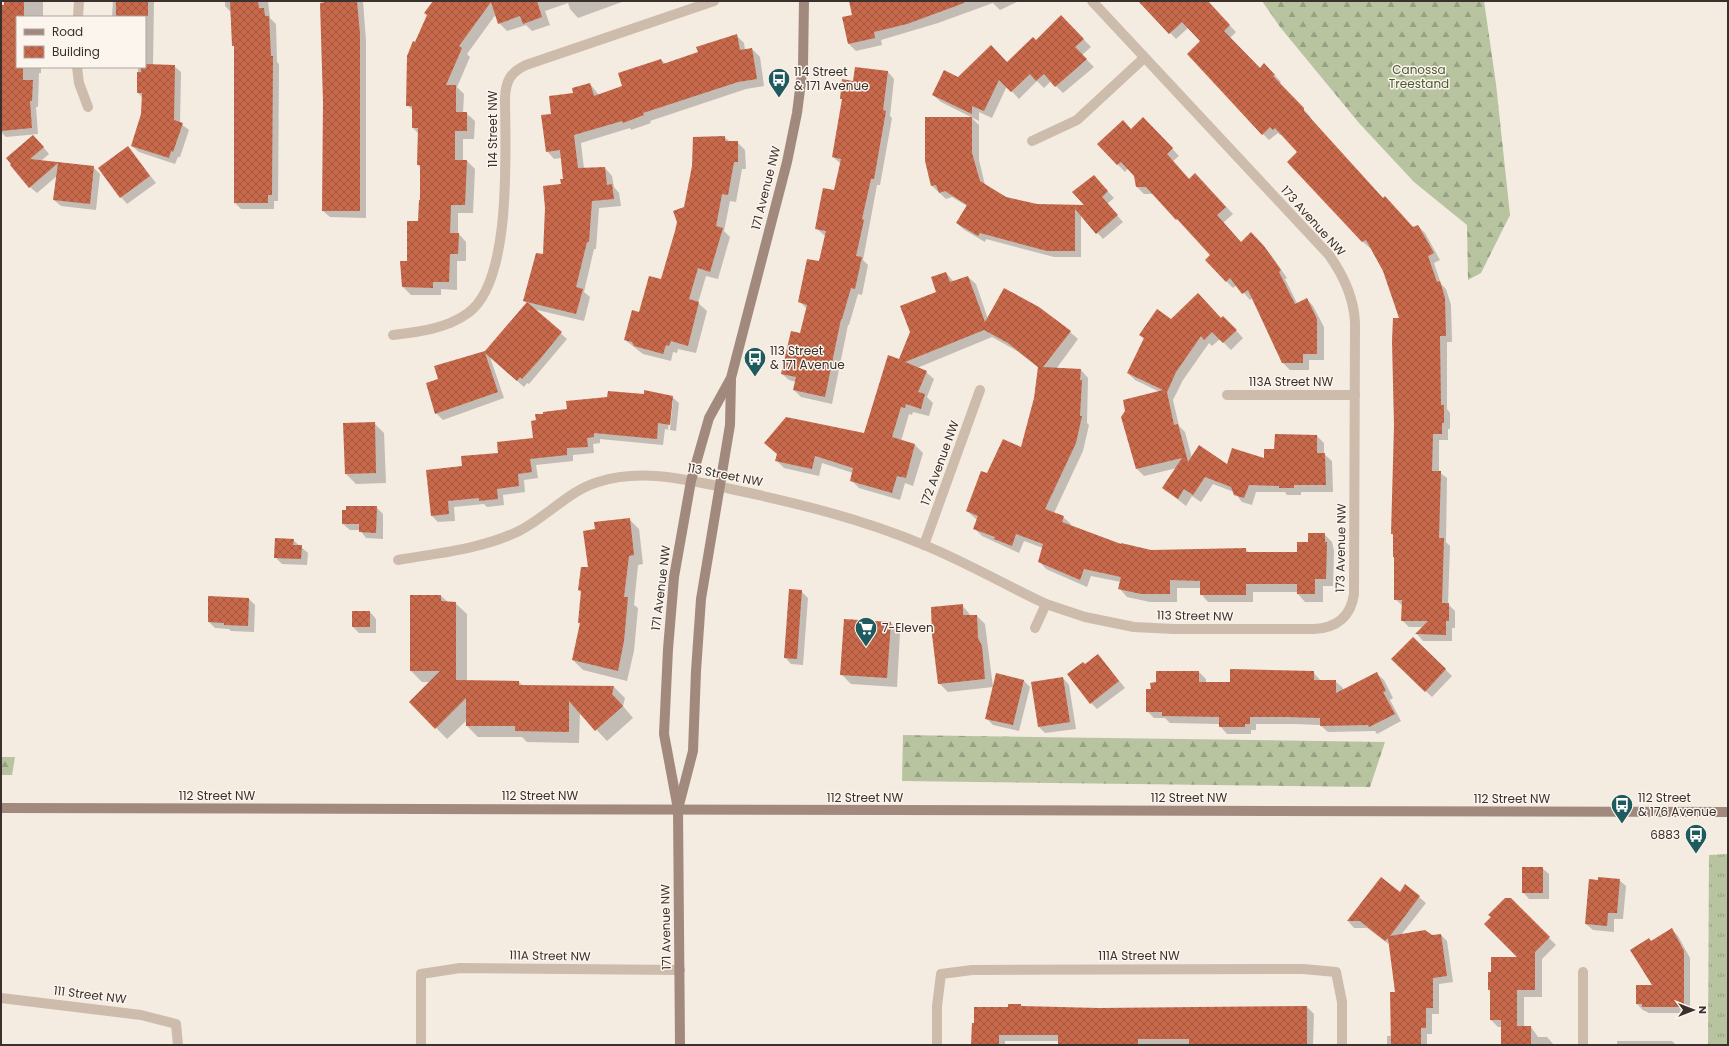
<svg xmlns="http://www.w3.org/2000/svg" width="1729" height="1046" font-family="Poppins,sans-serif">
<style>
.grass{fill:url(#grass-tufts)}
.forest{fill:url(#forest-firs)}
.shadow{fill:#0003;fill-rule:evenodd}
.building{fill:url(#building-cross-hatch)}
.lines{fill:none;stroke-linecap:round;stroke-linejoin:round}
.street{stroke:#cdbbac;stroke-width:10}
.secondary{stroke:#a18a7d;stroke-width:10}
.labels{text-anchor:middle;stroke-width:3;stroke-linejoin:round;paint-order:stroke}
.park-label{font-size:12px;fill:#4a5a2e;stroke:#fbf5ee}
.poi-label{font-size:12px;fill:#3b302b;stroke:#fbf5ee;text-anchor:start}
.street-label{font-size:12px;fill:#3b302b;stroke:#fbf5ee}
</style>
<defs>
<pattern id="grass-tufts" width="24" height="20" patternUnits="userSpaceOnUse"><rect width="24" height="20" fill="#b8c4a0"/><path d="M3 7l-1-3M5 7V3M7 7l1-3M15 17l-1-3M17 17v-4M19 17l1-3" fill="none" stroke="#97a083"/></pattern>
<pattern id="forest-firs" width="22" height="20" patternUnits="userSpaceOnUse"><rect width="22" height="20" fill="#b8c4a0"/><path d="M5 1l3.5 6h-7zM16 11l3.5 6h-7z" fill="#97a083"/></pattern>
<pattern id="building-cross-hatch" width="8" height="8" patternUnits="userSpaceOnUse"><rect width="8" height="8" fill="#c8694b"/><path d="M0 0l8 8M0 8l8-8" fill="none" stroke="#a4573f"/></pattern>
</defs>
<rect width="100%" height="100%" fill="#f4ebe1"/>
<polygon class="grass" points="1728,854 1728,1045 1708,1045 1709,855"/>
<g class="forest">
<polygon points="1262,1 1484,1 1496,84 1510,215 1481,273 1468,280 1467,225 1414,182 1359,123 1280,27"/>
<polygon points="903,735 1385,742 1370,787 902,781"/>
<polygon points="1,757 15,757 12,775 1,775"/>
</g>
<g class="shadow">
<polygon points="5,1 43,1 43,17 17,17 17,67 41,67 41,73 39,73 38,107 36,107 38,134 6,137 1,132 1,20"/>
<polygon points="113,1 154,1 153,66 174,66 181,72 180,123 189,130 180,157 178,157 175,164 139,152 132,146 142,114 143,98 138,93 138,67 145,67 145,17 112,17"/>
<polygon points="225,1 268,1 270,18 276,24 277,62 279,64 278,201 274,201 274,209 241,209 235,203 235,47 233,45 231,12 225,6"/>
<polygon points="321,1 363,1 366,41 366,218 330,217 323,211 323,36"/>
<polygon points="435,1 622,1 622,2 578,18 570,9 568,3 545,11 550,25 532,31 526,25 507,31 499,23 496,14 467,54 470,57 457,87 464,94 463,113 466,113 475,121 474,139 463,139 463,161 467,161 475,169 473,213 458,213 458,233 466,242 466,261 457,261 457,290 441,289 441,295 411,295 403,287 408,262 419,222 421,168 418,165 419,134 413,128 413,110 407,105 415,44"/>
<polygon points="850,1 1019,1 1000,10 993,3 938,23 881,40 882,45 856,51 849,44 854,15"/>
<polygon points="1140,1 1207,1 1236,32 1230,38 1260,69 1271,71 1281,82 1279,84 1310,116 1311,119 1383,199 1413,228 1418,226 1425,233 1440,260 1434,263 1441,284 1446,289 1451,305 1452,342 1447,342 1447,409 1450,413 1450,429 1448,429 1448,440 1439,440 1439,472 1447,478 1446,542 1450,546 1448,604 1455,611 1455,628 1452,628 1452,641 1423,641 1417,634 1424,627 1409,627 1402,620 1403,606 1395,599 1394,535 1392,534 1400,319 1384,271 1371,247 1370,248 1363,242 1289,162 1299,152 1282,134 1280,135 1278,133 1269,140 1263,134 1201,42 1188,28 1176,39"/>
<polygon points="1061,16 1091,47 1082,55 1094,67 1063,93 1051,81 1044,88 1037,81 1019,99 1007,86 992,118 979,112 979,121 941,102 933,95 959,78 1007,63 1036,41"/>
<polygon points="737,36 744,43 745,50 752,49 760,57 764,86 746,89 650,121 651,123 631,130 630,128 581,143 584,169 605,168 612,176 614,187 619,193 621,206 599,208 596,249 594,249 584,292 590,297 584,321 533,309 567,339 529,384 527,383 524,387 490,357 504,398 443,420 436,413 440,380 485,352 527,303 525,301 544,256 564,180 561,158 554,159 547,151 552,114 575,94 590,84 599,95 623,87 661,60 666,64 699,53"/>
<polygon points="888,72 894,79 890,116 892,118 880,185 877,185 863,260 868,265 862,295 858,294 849,325 848,325 832,404 801,397 794,390 796,382 789,380 782,374 801,334 807,309 799,301 819,263 825,236 816,228 835,191 841,164 833,157 843,100 841,98 854,82"/>
<polygon points="926,118 972,118 979,125 979,160 985,185 1006,197 1037,206 1086,206 1100,183 1114,198 1107,204 1123,222 1103,239 1081,215 1081,257 1054,257 986,239 985,242 963,229 957,223 967,206 952,197 946,199 932,186"/>
<polygon points="1150,125 1179,156 1173,161 1190,180 1202,181 1233,214 1223,223 1241,243 1258,240 1271,255 1287,278 1285,279 1297,303 1307,299 1313,306 1324,327 1324,360 1309,360 1309,370 1290,370 1283,363 1253,298 1250,300 1237,285 1233,288 1226,281 1212,255 1154,194 1144,194 1137,187 1135,175 1128,168 1125,172 1098,144 1131,130"/>
<polygon points="725,137 730,142 737,142 745,150 746,169 742,169 736,202 730,201 724,231 730,237 718,279 706,276 698,303 707,311 696,353 678,349 677,353 673,352 671,361 643,354 625,340 640,313 662,281 684,207"/>
<polygon points="39,142 49,154 41,161 93,167 100,174 96,210 61,206 54,200 57,176 37,193 30,187 7,158"/>
<polygon points="128,147 156,183 127,204 121,197"/>
<polygon points="946,273 954,282 968,277 976,284 988,319 1070,332 1078,339 1056,369 1081,370 1088,378 1087,423 1089,425 1083,451 1054,513 1063,517 1071,524 1070,526 1121,545 1151,551 1245,549 1249,553 1298,553 1324,534 1332,542 1334,551 1333,586 1323,586 1323,602 1305,602 1298,594 1298,592 1253,592 1253,602 1208,602 1201,594 1201,588 1177,588 1177,602 1150,602 1127,597 1120,589 1121,582 1091,576 1087,587 1046,569 1039,561 1043,548 1024,541 1019,553 982,536 974,528 977,520 967,511 988,474 1022,449 1035,398 1039,368 1017,351 992,337 917,368 926,372 934,379 927,397 933,403 929,416 913,412 912,415 909,414 901,441 915,445 923,453 913,486 905,483 900,500 859,488 851,480 853,473 822,463 819,476 784,468 776,460 778,455 766,443 864,435 900,361 937,293"/>
<polygon points="1221,319 1230,324 1243,338 1231,350 1220,339 1212,346 1209,343 1183,380 1173,400 1179,426 1185,432 1192,458 1228,465 1265,460 1275,450 1317,436 1324,443 1324,454 1332,461 1333,492 1301,492 1301,495 1287,495 1285,492 1256,492 1252,505 1242,502 1234,492 1213,484 1201,502 1192,496 1186,506 1163,488 1177,468 1144,476 1137,469 1160,392 1135,380 1128,373 1144,339 1140,335 1171,320"/>
<path d="M672 397 679 403 676 431 665 429 663 445 600 439V443L593 444 594 453 573 455V461L536 465 538 478 524 480 525 492 503 495 504 505 487 507 484 504 454 507 455 521 438 522 432 516 463 467 534 439ZM671 400H673L670 430 668 429Z"/>
<polygon points="374,423 384,433 386,483 356,484 346,474"/>
<polygon points="376,507 383,514 383,539 366,538 360,530 350,530 343,524"/>
<polygon points="629,519 639,529 643,564 638,565 634,605 638,608 634,651 627,681 583,670 573,660 581,625 579,623 582,593 579,590 589,569 596,530"/>
<polygon points="293,540 308,553 307,565 282,564 275,557"/>
<polygon points="801,591 808,598 803,665 791,664 785,657"/>
<polygon points="441,596 448,602 455,603 467,614 467,681 519,682 523,686 614,687 625,698 623,706 633,718 607,741 580,712 579,743 527,742 522,737 478,737 467,726 467,720 447,739 411,702 431,682 422,682 411,671"/>
<polygon points="249,599 255,605 254,632 231,631 229,629 215,628 209,622"/>
<polygon points="962,605 971,616 977,616 985,624 993,687 948,692 939,683"/>
<polygon points="370,612 376,619 376,633 359,633 353,627"/>
<polygon points="891,623 900,633 897,687 851,684 841,674"/>
<polygon points="1413,638 1452,676 1432,697 1392,659"/>
<polygon points="1104,662 1125,688 1097,709 1091,703 1085,665"/>
<polygon points="1199,672 1206,679 1206,683 1231,683 1313,672 1321,681 1335,681 1343,688 1343,691 1376,673 1384,680 1393,698 1390,700 1401,721 1377,734 1375,731 1328,732 1320,725 1295,724 1256,724 1256,730 1251,730 1251,734 1227,734 1220,726 1220,724 1170,723 1165,718 1154,718 1147,711"/>
<polygon points="1063,678 1069,685 1076,729 1045,733 1039,727"/>
<polygon points="1023,680 1030,687 1019,731 993,725 986,718"/>
<polygon points="1542,868 1549,874 1549,899 1529,899 1523,892"/>
<polygon points="1382,879 1400,893 1419,897 1426,903 1401,935 1441,935 1447,941 1453,982 1439,984 1439,1014 1432,1014 1432,1034 1427,1034 1427,1045 1387,1045 1387,1036 1392,1036 1396,993 1390,945 1367,928 1354,928 1348,921"/>
<polygon points="1619,880 1626,886 1623,919 1614,919 1614,932 1593,930 1586,924 1598,881"/>
<polygon points="1510,899 1556,945 1542,959 1542,997 1524,997 1524,1027 1531,1027 1538,1037 1547,1037 1554,1045 1500,1045 1502,1043 1502,1027 1498,1027 1491,1020 1489,973 1519,958"/>
<polygon points="1672,930 1678,936 1690,958 1690,1013 1649,1013 1643,1010 1637,1004 1653,986"/>
<polygon points="1020,1005 1023,1007 1099,1009 1307,1007 1314,1014 1313,1045 1059,1045 1059,1041 1005,1041 1005,1045 972,1045 1009,1008"/>
<polygon points="1617,1041 1672,1041 1676,1045 1617,1045"/>
</g>
<g class="building">
<polygon points="4,1 24,1 24,16 17,16 17,67 23,67 23,80 33,80 32,101 30,101 32,128 1,131 1,5 4,5"/>
<rect x="116" y="1" width="32" height="15"/>
<polygon points="230,1 258,1 259,8 264,8 265,16 269,16 271,56 273,56 272,195 268,195 268,203 234,203 234,46 232,46"/>
<polygon points="324,1 357,1 360,34 360,211 322,211 323,102 320,3 324,3"/>
<polygon points="433,1 537,1 542,17 523,24 520,16 498,24 491,2 459,46 462,48 446,85 456,85 456,112 467,112 467,131 455,131 455,160 467,160 465,205 451,205 450,233 459,233 458,254 450,254 449,282 433,282 433,288 402,287 400,261 407,261 407,221 418,221 419,200 420,200 420,165 417,165 418,128 412,128 412,106 406,106 407,56 413,41 415,42 427,15 424,13"/>
<polygon points="849,1 964,1 964,3 907,24 874,32 875,38 848,44 842,17 852,15"/>
<polygon points="1138,1 1208,1 1230,25 1224,31 1260,68 1264,63 1275,75 1273,76 1304,108 1304,111 1383,198 1385,196 1413,227 1418,225 1434,253 1428,256 1437,282 1440,281 1445,298 1446,336 1440,336 1441,405 1444,405 1444,423 1442,423 1442,434 1433,434 1432,471 1441,471 1439,538 1444,538 1442,603 1449,603 1449,621 1446,621 1446,635 1415,634 1428,621 1401,621 1402,600 1394,600 1394,557 1393,557 1393,534 1391,534 1394,426 1392,341 1393,318 1399,318 1383,271 1366,240 1362,242 1287,162 1297,152 1275,128 1273,130 1270,127 1262,135 1187,54 1200,41 1182,22 1169,34"/>
<polygon points="1061,15 1084,39 1075,47 1087,59 1055,87 1044,74 1036,81 1030,74 1011,92 999,80 984,111 972,106 972,114 932,95 944,70 958,77 991,45 1007,62 1033,37 1036,40"/>
<polygon points="737,34 740,50 752,48 757,79 738,82 643,113 644,115 623,123 622,121 574,135 578,168 605,167 607,185 612,184 614,199 592,201 589,242 587,242 576,287 583,289 576,314 523,301 536,253 543,254 545,208 543,186 561,184 560,179 563,179 560,150 546,152 541,115 551,114 549,96 573,93 572,88 590,83 594,96 622,86 618,73 661,59 663,64 698,52 696,47"/>
<polygon points="145,64 175,65 174,120 183,123 173,152 171,151 169,158 131,146 141,114 142,93 137,93 137,72 141,72 141,67 145,67"/>
<polygon points="855,67 888,71 883,110 886,111 874,179 871,179 862,219 864,220 856,256 862,257 855,289 851,288 842,319 841,319 825,397 793,390 796,377 781,374 791,331 800,333 807,305 798,302 807,259 819,261 826,231 815,229 819,208 823,188 834,190 841,159 832,157 842,99 840,99 842,79 853,81"/>
<polygon points="925,117 972,117 972,153 980,181 1006,197 1037,204 1084,205 1072,192 1094,175 1108,191 1102,197 1118,215 1096,234 1075,209 1075,251 1047,251 980,233 978,236 956,223 967,205 945,191 939,193 936,185 931,186 925,161"/>
<polygon points="1143,117 1173,148 1167,154 1189,179 1195,173 1226,207 1217,215 1241,242 1251,232 1264,246 1281,270 1279,272 1295,304 1307,298 1317,319 1317,354 1303,354 1303,363 1282,363 1248,290 1242,294 1230,278 1226,282 1205,260 1210,255 1177,219 1176,220 1146,187 1136,187 1134,176 1121,162 1117,165 1097,144 1123,120 1131,129"/>
<polygon points="33,135 44,147 30,159 94,166 90,204 53,200 58,163 29,188 10,165 11,164 6,158"/>
<polygon points="725,136 725,141 738,141 738,162 734,162 728,195 722,194 716,226 723,228 710,272 698,268 689,299 699,302 688,346 671,341 669,346 666,345 663,354 634,346 632,342 624,340 632,310 639,312 649,276 661,279 675,231 677,222 673,211 684,207 692,166 693,137"/>
<polygon points="128,146 150,176 120,198 98,168"/>
<polygon points="946,272 950,282 968,276 985,322 1004,288 1039,307 1071,331 1043,367 1081,369 1080,380 1082,380 1080,416 1082,416 1076,443 1045,509 1064,516 1062,522 1121,544 1121,543 1151,550 1246,548 1246,552 1297,552 1297,542 1308,542 1308,533 1325,533 1325,542 1327,542 1326,579 1315,579 1315,594 1297,594 1297,584 1246,584 1246,595 1200,595 1200,581 1170,580 1170,594 1141,594 1118,589 1121,577 1084,569 1080,580 1038,562 1043,544 1016,534 1012,546 994,539 995,537 973,529 978,516 966,511 981,471 987,473 1003,439 1021,447 1034,398 1038,367 1008,343 984,330 905,362 927,371 918,392 925,394 921,409 906,404 905,408 901,407 892,437 915,444 906,478 897,476 892,493 850,481 853,468 815,456 812,469 775,461 777,454 764,443 786,417 864,433 888,355 899,359 910,332 900,306 936,292 931,277"/>
<polygon points="1198,293 1221,318 1223,316 1237,330 1223,343 1212,332 1204,340 1201,336 1176,372 1167,392 1174,425 1178,424 1188,462 1199,445 1227,464 1232,448 1264,458 1264,449 1274,449 1275,434 1317,435 1317,453 1325,453 1326,485 1294,485 1294,488 1279,488 1279,486 1249,485 1244,498 1234,495 1231,487 1205,477 1193,495 1184,489 1178,499 1162,488 1182,458 1136,469 1121,417 1125,411 1123,400 1163,390 1127,373 1144,338 1139,335 1157,309 1171,319"/>
<polygon points="527,302 562,332 540,359 522,379 520,377 517,381 485,353 498,392 435,414 426,383 438,379 434,366 485,351"/>
<polygon points="644,390 673,396 670,425 658,423 657,439 594,433 594,437 587,438 588,447 567,448 567,455 530,459 532,472 518,474 519,486 497,489 498,499 479,501 479,498 448,501 449,514 431,516 426,470 462,466 461,456 498,453 497,442 533,438 531,421 536,420 535,414 543,414 543,412 567,409 566,401 607,397 608,391 644,394"/>
<polygon points="375,422 376,473 345,474 343,423"/>
<polygon points="346,506 377,506 376,533 359,532 359,524 342,524 342,510 346,510"/>
<polygon points="630,518 634,555 629,556 624,597 628,597 624,641 618,671 572,660 580,623 578,623 581,591 578,590 581,567 588,567 583,531 595,529 594,522"/>
<polygon points="275,538 294,539 293,545 302,545 301,559 274,558"/>
<polygon points="789,589 802,590 797,659 784,658"/>
<polygon points="410,595 441,595 441,601 456,602 456,680 519,681 519,685 614,686 612,694 623,706 595,731 569,701 569,732 515,731 515,726 466,726 466,698 435,729 409,702 440,671 410,671"/>
<polygon points="208,596 249,598 248,626 224,625 224,623 208,622"/>
<polygon points="963,604 963,615 977,615 978,638 982,646 985,679 938,684 932,635 931,607"/>
<rect x="352" y="611" width="18" height="16"/>
<polygon points="844,619 891,622 887,678 840,675"/>
<polygon points="1413,637 1446,669 1425,692 1391,659"/>
<polygon points="1098,654 1119,681 1090,704 1067,674 1083,662 1085,664"/>
<polygon points="1230,669 1314,671 1314,680 1336,680 1336,693 1377,672 1386,691 1383,692 1395,714 1369,727 1368,725 1320,726 1320,718 1287,717 1250,717 1250,724 1245,724 1245,727 1219,727 1219,717 1162,716 1162,712 1146,712 1146,689 1151,689 1150,683 1156,682 1156,671 1199,671 1199,682 1230,682"/>
<polygon points="996,673 1024,680 1013,725 985,719"/>
<polygon points="1063,677 1070,722 1038,727 1031,682"/>
<rect x="1522" y="867" width="21" height="26"/>
<polygon points="1381,877 1400,892 1405,884 1420,896 1390,936 1425,930 1432,935 1441,934 1447,976 1433,978 1433,1008 1426,1008 1426,1028 1421,1028 1421,1045 1391,1045 1390,992 1395,992 1388,938 1385,941 1360,921 1347,921"/>
<polygon points="1598,877 1620,879 1617,913 1608,913 1607,926 1585,924 1589,879 1598,880"/>
<polygon points="1505,898 1511,898 1550,937 1535,952 1535,990 1517,990 1517,1026 1531,1026 1531,1045 1501,1045 1501,1020 1490,1020 1490,990 1488,990 1488,972 1491,972 1491,957 1517,957 1484,924 1491,917 1488,915"/>
<polygon points="1672,928 1684,951 1684,1007 1642,1007 1642,1004 1636,1004 1636,985 1652,985 1630,950 1649,938 1651,941"/>
<polygon points="1008,1004 1021,1004 1021,1006 1099,1008 1307,1006 1307,1045 1189,1045 1189,1039 1138,1039 1138,1045 1058,1045 1058,1035 999,1035 999,1045 971,1045 972,1023 974,1023 974,1007 1008,1007"/>
</g>
<g class="lines">
<g class="street">
<polyline points="78,17 79,1"/>
<polyline points="77,67 79,83 88,107"/>
<polyline points="1032,141 1077,120 1144,58"/>
<path d="M393 335C418 332 446 329 468 313 513 281 505 148 505 97 506 80 511 72 526 65L714 1"/>
<polyline points="1227,395 1355,395"/>
<polyline points="924,545 980,390"/>
<path d="M398 560C438 553 482 549 519 531 547 517 568 491 598 482 642 468 688 480 731 489 797 503 862 519 924 545 966 562 1005 585 1046 604L1085 617 1134 627 1174 629H1314C1337 628 1351 616 1354 594L1355 323C1354 297 1344 276 1329 255L1092 1"/>
<polyline points="1035,628 1046,604"/>
<polyline points="1,998 141,1015 176,1024 178,1045"/>
<polyline points="421,1045 421,974 460,968 680,970"/>
<polyline points="937,1045 937,1006 941,974 972,970 1303,969 1336,972 1342,1002 1342,1045"/>
<polyline points="1583,1045 1583,972"/>
</g>
<g class="secondary">
<polyline points="679,805 693,751 696,671 701,599 730,425 731,380"/>
<polyline points="1,808 1728,812"/>
<polyline points="680,1045 678,809 664,734 668,649 674,577 691,481 709,418 731,378 787,162 797,113 803,66 804,1"/>
</g>
</g>
<defs>
<g id="bus-pin" transform="scale(1.15)"><path d="M0 17L-7.5 6A9.5 9.5 0 1 1 7.5 6Z" fill="#1f5a5e" stroke="#fbf5ee"/><path d="M-5-6H5V4H4V6H2V4H-2V6H-4V4H-5ZM-3.5-4V0h7V-4ZM-3.5 1.2v1.5H-2V1.2ZM2 1.2v1.5H3.5V1.2Z" fill="#fff"/></g>
<g id="supermarket-pin" transform="scale(1.15)"><path d="M0 17L-7.5 6A9.5 9.5 0 1 1 7.5 6Z" fill="#1f5a5e" stroke="#fbf5ee"/><path d="M-6-5.5h2.5l.6 2H6L4.5 2H-2.5L-4.4-4H-6ZM-1.5 3.2a1.3 1.3 0 1 0 .1 0ZM3 3.2a1.3 1.3 0 1 0 .1 0Z" fill="#fff"/></g>
</defs>
<g fill-rule="evenodd">
<use href="#bus-pin" x="779" y="79"/>
<use href="#bus-pin" x="755" y="358"/>
<use href="#supermarket-pin" x="866" y="628"/>
<use href="#bus-pin" x="1622" y="805"/>
<use href="#bus-pin" x="1696" y="835"/>
</g>
<g class="labels">
<g class="park-label">
<text x="1419" y="74">Canossa<tspan x="1419" dy="14">Treestand</tspan></text>
</g>
<g class="poi-label">
<text x="794" y="76">114 Street<tspan x="794" dy="14">&amp; 171 Avenue</tspan></text>
<text x="770" y="355">113 Street<tspan x="770" dy="14">&amp; 171 Avenue</tspan></text>
<text x="882" y="632">7-Eleven</text>
<text x="1638" y="802">112 Street<tspan x="1638" dy="14">&amp; 176 Avenue</tspan></text>
<text x="1680" y="839" text-anchor="end">6883</text>
</g>
<g class="street-label">
<text transform="translate(493 129) rotate(-90)" y="4">114 Street NW</text>
<text transform="translate(766 188) rotate(-76)" y="4">171 Avenue NW</text>
<text transform="translate(1313 221) rotate(48)" y="4">173 Avenue NW</text>
<text x="1291" y="386">113A Street NW</text>
<text transform="translate(940 463) rotate(-70)" y="4">172 Avenue NW</text>
<text transform="translate(725 475) rotate(11)" y="4">113 Street NW</text>
<text transform="translate(1341 548) rotate(-89)" y="4">173 Avenue NW</text>
<text transform="translate(661 588) rotate(-83)" y="4">171 Avenue NW</text>
<text transform="translate(1195 616) rotate(1)" y="4">113 Street NW</text>
<text x="217" y="800">112 Street NW</text>
<text x="540" y="800">112 Street NW</text>
<text x="865" y="802">112 Street NW</text>
<text x="1189" y="802">112 Street NW</text>
<text x="1512" y="803">112 Street NW</text>
<text transform="translate(666 927) rotate(-91)" y="4">171 Avenue NW</text>
<text transform="translate(550 956) rotate(1)" y="4">111A Street NW</text>
<text x="1139" y="960">111A Street NW</text>
<text transform="translate(90 995) rotate(7)" y="4">111 Street NW</text>
</g>
</g>
<rect width="1729" height="1046" fill="none" stroke="#3b302b" stroke-width="4"/>
<rect x="16" y="16" width="130" height="52" fill="#fbf5ee" stroke="#aea6a0"/>
<rect x="24" y="29" width="20" height="6" fill="#a18a7d" stroke="#aea6a0"/>
<text x="52" y="36" font-size="12" fill="#3b302b">Road</text>
<rect x="24" y="46" width="20" height="12" fill="url(#building-cross-hatch)" stroke="#aea6a0"/>
<text x="52" y="56" font-size="12" fill="#3b302b">Building</text>
<g transform="translate(1693 1010) rotate(90)" stroke="#fbf5ee" stroke-width="3" paint-order="stroke">
<path d="M0-3L7 15L0 10L-7 15Z" fill="#3b302b"/>
<text y="-6" font-size="11" font-weight="bold" text-anchor="middle" fill="#3b302b">N</text>
</g>
</svg>
